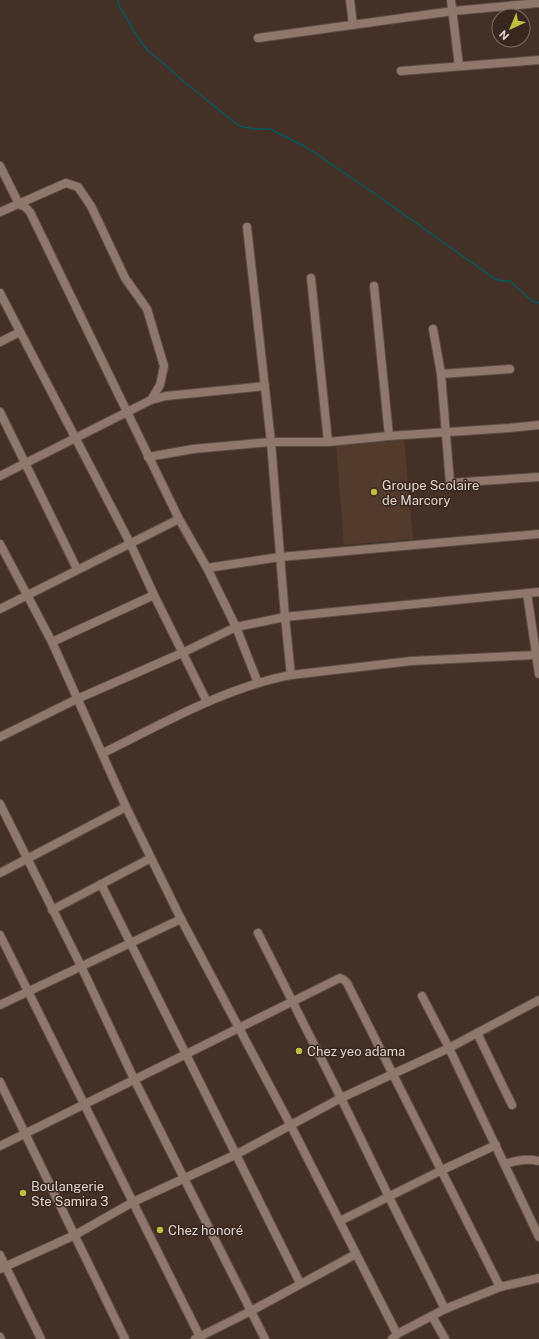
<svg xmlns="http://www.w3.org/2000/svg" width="539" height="1339" font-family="'Public Sans',sans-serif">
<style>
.built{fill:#523a2d}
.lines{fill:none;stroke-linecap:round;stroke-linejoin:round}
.stream{stroke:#02585d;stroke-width:1.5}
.minor-casing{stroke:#5c4d45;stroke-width:10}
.minor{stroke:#8e786e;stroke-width:8}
.poi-dot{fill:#bfbe41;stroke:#38271e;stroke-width:1.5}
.labels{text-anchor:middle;stroke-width:3;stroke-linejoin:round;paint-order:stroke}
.poi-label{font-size:13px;fill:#e0d4ce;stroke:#38271e;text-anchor:start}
</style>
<rect width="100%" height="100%" fill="#433127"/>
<polygon class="built" points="404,440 413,539 344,545 336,445"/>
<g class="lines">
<polyline class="stream" points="118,0 119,6 139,39 148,51 162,62 183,81 239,126 254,129 270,129 306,147 371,191 495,279 502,281 510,281 532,301 539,303"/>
<g class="minor-casing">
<g id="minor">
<polyline points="350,0 353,25"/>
<polyline points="451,0 459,66"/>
<polyline points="258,38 453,11 539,3"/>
<polyline points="401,71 539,60"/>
<polyline points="0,166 19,204 25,207 30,212 179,519 207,568 236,627 258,683"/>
<polyline points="0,212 66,183 78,187 91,206 125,278 147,309 164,366 160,385 151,400"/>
<polyline points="247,227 271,442 285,617 291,675"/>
<polyline points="311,278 328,442"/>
<polyline points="374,286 389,436"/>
<polyline points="0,293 130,543 154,595 207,702"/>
<polyline points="433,329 441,374 450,483 539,477"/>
<polyline points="0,342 20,332"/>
<polyline points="441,374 510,369"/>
<polyline points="0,412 77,569"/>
<polyline points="148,457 193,449 271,442 328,442 389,436 509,428 539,425"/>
<polyline points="0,476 151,400 166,396 265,386"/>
<polyline points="0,544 52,642 126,807 181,919 291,1126 397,1334"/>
<polyline points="207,568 280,557 539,534"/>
<polyline points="527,593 539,674"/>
<polyline points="0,609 179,519"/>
<polyline points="52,642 154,595"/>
<polyline points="0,737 77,699 182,653 236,627 285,617 333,612 539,592"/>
<path d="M103 753C162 724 226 687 291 675L411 661 536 655"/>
<polyline points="0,804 81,966 134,1079 265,1339"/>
<polyline points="0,873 126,807"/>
<path d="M101 884C168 1017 235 1150 300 1283"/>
<polyline points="52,910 151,858"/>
<polyline points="258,933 341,1098 389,1197 445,1309"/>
<polyline points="0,935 201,1339"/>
<polyline points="422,996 449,1048 539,1237"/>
<polyline points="0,1005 181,919"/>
<polyline points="477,1033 512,1105"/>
<polyline points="0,1082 125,1339"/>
<polyline points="0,1146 340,978 344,980 347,983 500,1287"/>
<path d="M505 1164C517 1160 527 1158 539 1161"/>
<polyline points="340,1221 442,1170 496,1145"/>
<polyline points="0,1255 41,1339"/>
<polyline points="0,1269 75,1235 133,1202 237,1154 341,1098 449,1048 539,1000"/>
<polyline points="432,1316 445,1339"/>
<polyline points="0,1337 1,1339"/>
<polyline points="195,1339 251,1311 356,1254"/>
<polyline points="392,1339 397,1334 445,1309 500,1287 539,1278"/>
</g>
</g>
<use href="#minor" class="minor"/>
</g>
<g class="poi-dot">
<circle cx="374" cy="492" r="4"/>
<circle cx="299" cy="1051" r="4"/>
<circle cx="23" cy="1193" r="4"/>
<circle cx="160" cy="1230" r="4"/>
</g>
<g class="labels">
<g class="poi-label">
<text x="382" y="490">Groupe Scolaire<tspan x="382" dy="15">de Marcory</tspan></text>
<text x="307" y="1056">Chez yeo adama</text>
<text x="31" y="1191">Boulangerie<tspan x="31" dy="15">Ste Samira 3</tspan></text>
<text x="168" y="1235">Chez honoré</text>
</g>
</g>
<g transform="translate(511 28) rotate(224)"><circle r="19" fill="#38271e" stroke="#7b6c64"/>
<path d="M0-3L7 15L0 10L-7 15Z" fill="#bfbe41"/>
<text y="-6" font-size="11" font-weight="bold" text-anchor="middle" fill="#e0d4ce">N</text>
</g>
</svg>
